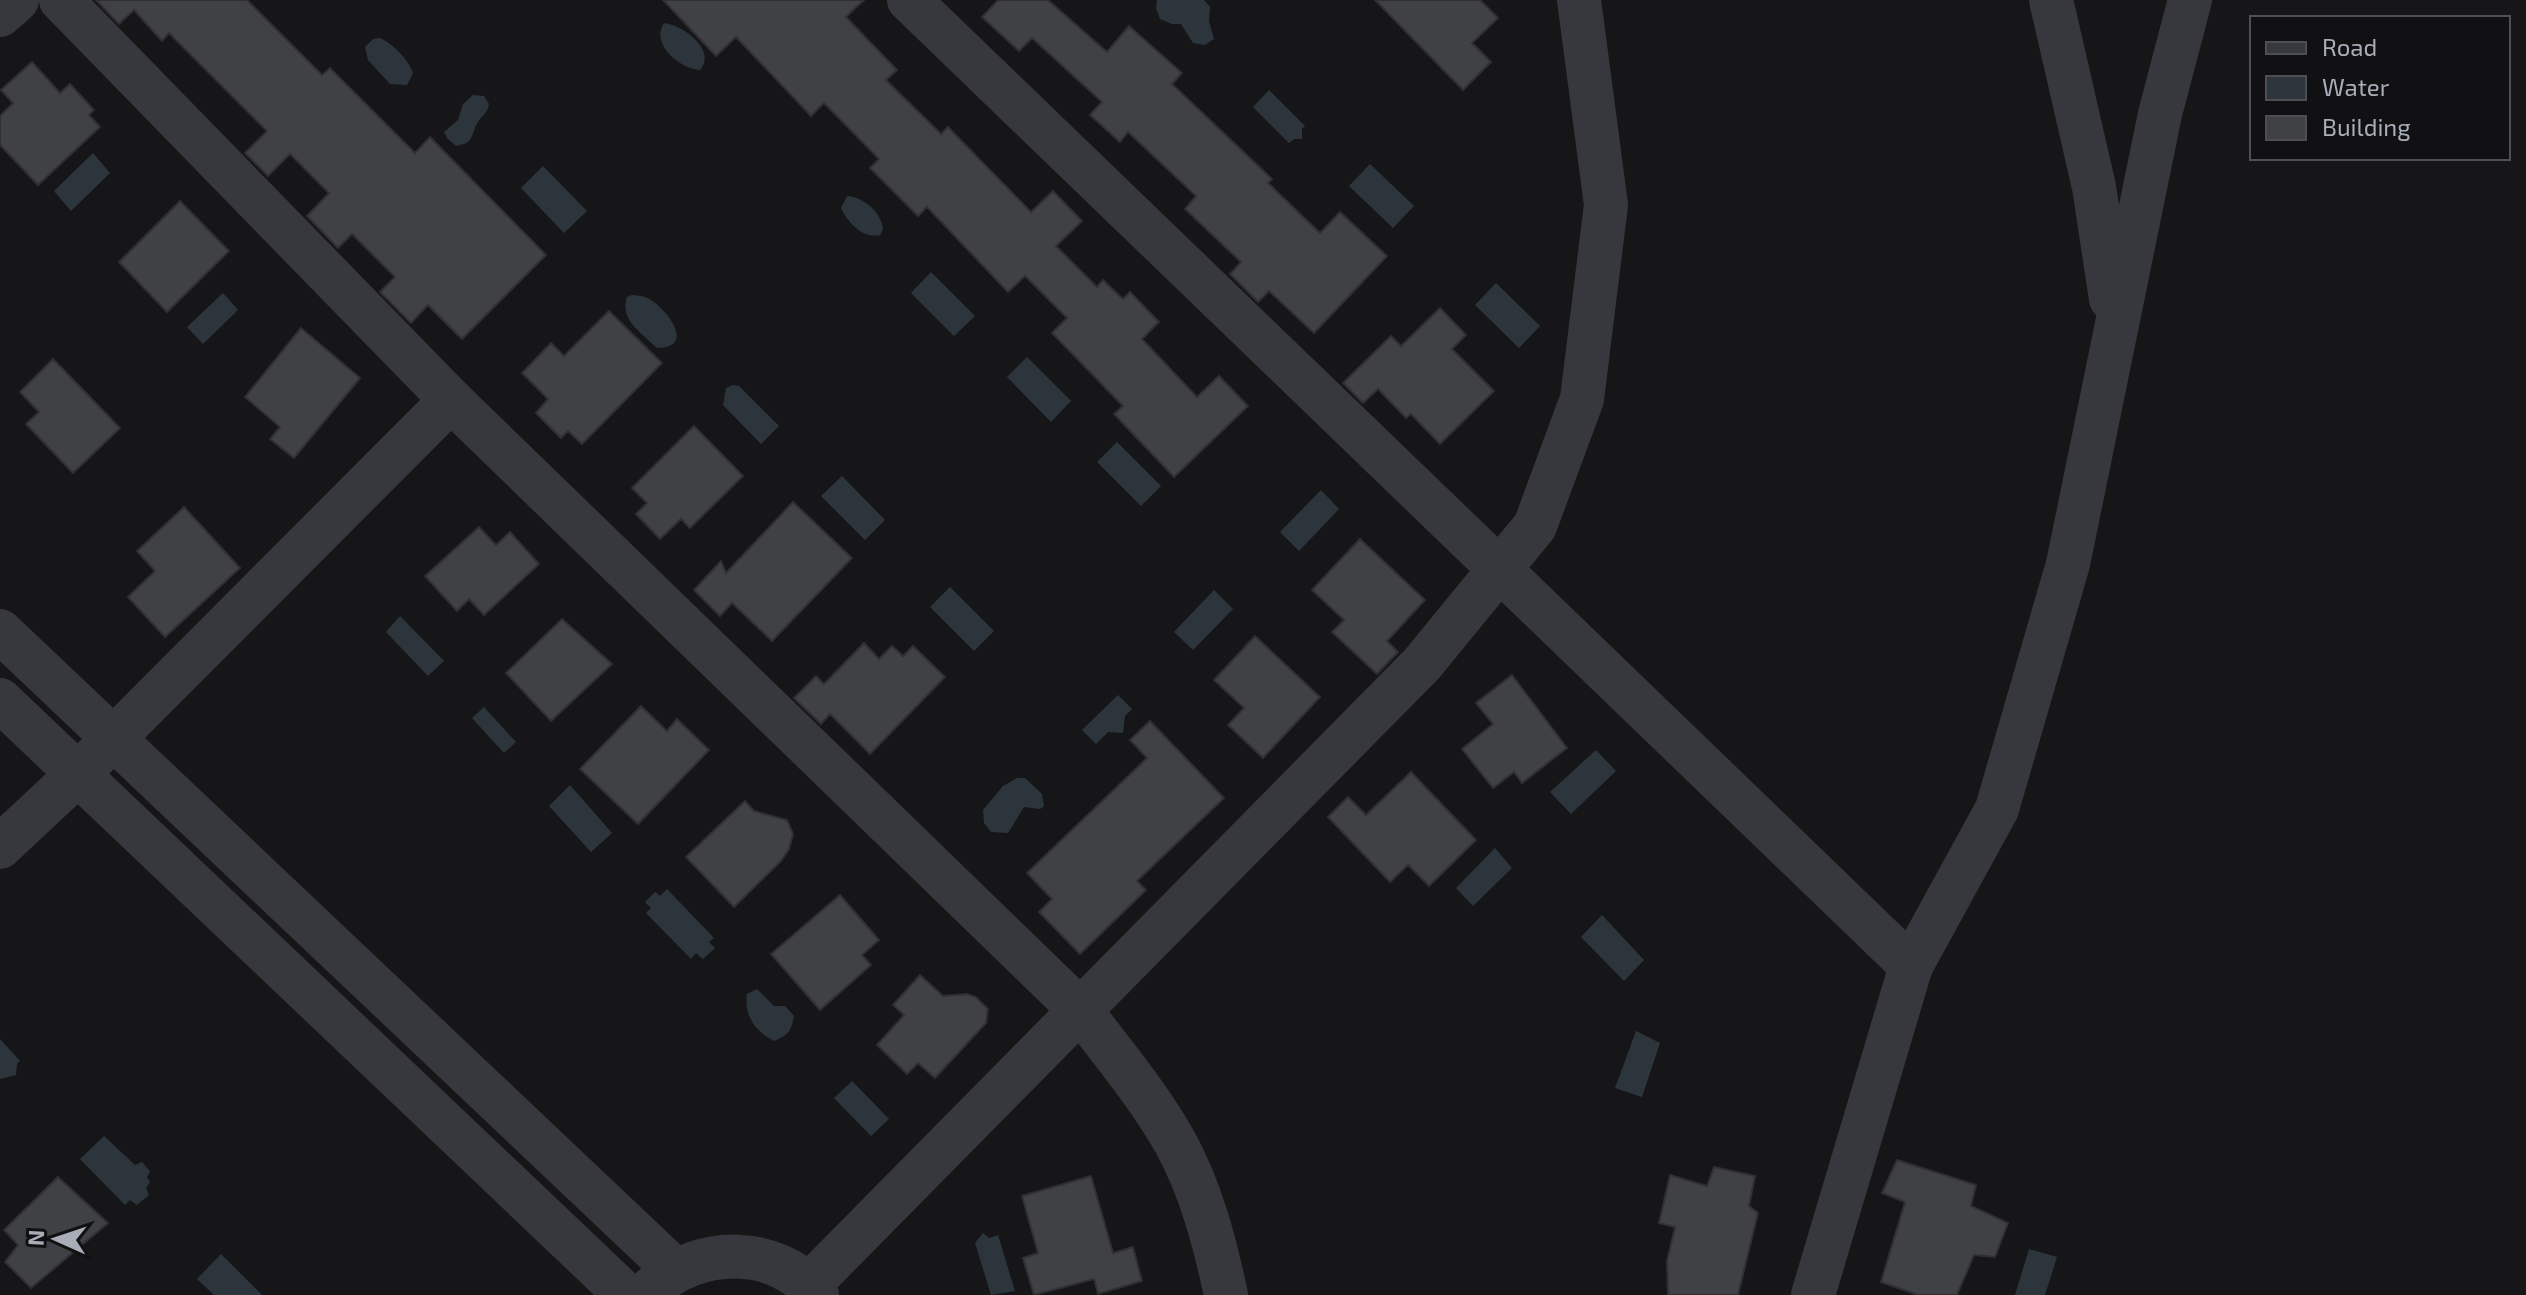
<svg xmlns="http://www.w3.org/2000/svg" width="2526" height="1295" font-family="'Exo 2',sans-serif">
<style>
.water{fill:#2c353c}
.building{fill:#404145;stroke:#303034;stroke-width:2}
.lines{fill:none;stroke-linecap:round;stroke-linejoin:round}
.minor{stroke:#37383d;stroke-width:44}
</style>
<rect width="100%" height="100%" fill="#161618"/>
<g class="water">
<polygon points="1157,0 1204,0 1210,7 1209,21 1214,39 1205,45 1193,43 1181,24 1172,24 1160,19 1156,8"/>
<path d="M664 23C683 25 717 50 700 70 680 69 650 44 664 23Z"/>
<path d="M380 38C393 44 408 59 413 73L407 85 390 84 368 60 365 47 373 39Z"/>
<polygon points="1269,90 1305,126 1302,129 1302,139 1294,139 1289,143 1253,107"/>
<path d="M473 95 484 96 489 104C487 114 483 114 478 122 470 134 476 143 456 146L447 138 444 132 458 120 463 104Z"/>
<polygon points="93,153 110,173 71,211 54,191"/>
<polygon points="1370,164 1414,206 1393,228 1349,186"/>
<polygon points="543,166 587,211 564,233 521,188"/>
<path d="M847 196C864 197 882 213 883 230L880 235C863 239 848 223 841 208Z"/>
<polygon points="931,272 975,316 954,336 911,293"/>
<polygon points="1496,283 1540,326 1519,348 1475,305"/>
<polygon points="223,293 238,310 203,344 187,327"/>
<path d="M632 295C633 295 644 296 645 297 664 304 699 348 657 348 642 333 619 320 627 297Z"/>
<polygon points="1027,357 1071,401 1051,422 1007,377"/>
<polygon points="733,385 739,386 779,426 761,444 723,405 726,388"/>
<polygon points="1117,442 1161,486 1141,506 1097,462"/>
<polygon points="842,476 885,520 865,540 821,496"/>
<polygon points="1321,490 1339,509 1299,551 1280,532"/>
<polygon points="950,587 994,631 974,651 930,607"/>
<polygon points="1214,590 1233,609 1193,650 1174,632"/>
<polygon points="400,616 444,661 428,676 386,632"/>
<polygon points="1118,695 1132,709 1125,716 1123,733 1108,732 1096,744 1082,730"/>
<polygon points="484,707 516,742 504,753 472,718"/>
<polygon points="1596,750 1616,771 1571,814 1550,792"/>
<polygon points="1017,778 1025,778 1042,794 1044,806 1040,809 1024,807 1008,833 991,832 984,823 983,810 1003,786"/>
<polygon points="570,785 612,833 591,852 549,806"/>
<polygon points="1495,848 1512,868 1473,906 1456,888"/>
<polygon points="667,889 714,938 709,942 715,948 703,959 696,953 691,959 646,913 651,908 645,902 655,892 660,896"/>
<polygon points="1602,915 1644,960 1624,981 1581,937"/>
<path d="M757 989 774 1006H785L794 1016C791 1031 789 1035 774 1041 755 1031 744 1016 747 994Z"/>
<polygon points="1636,1031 1660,1043 1642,1097 1615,1088"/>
<polygon points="0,1039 20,1061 17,1064 16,1075 0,1079"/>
<polygon points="852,1081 889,1119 871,1136 834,1098"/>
<polygon points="104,1136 135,1165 142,1162 150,1171 147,1177 150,1182 146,1188 149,1195 137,1205 130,1200 125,1205 80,1159"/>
<polygon points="983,1233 989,1238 998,1235 1015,1291 991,1295 975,1243"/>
<polygon points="2029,1249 2057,1257 2045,1295 2015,1295"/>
<polygon points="221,1254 262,1295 214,1295 197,1279"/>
</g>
<g class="building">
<polygon points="96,0 247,0 322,75 330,68 415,153 430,137 546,255 462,339 428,305 411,323 380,292 395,277 352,234 338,248 307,216 329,193 290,154 268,176 245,153 267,131 169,33 162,41 134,10 119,24"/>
<polygon points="663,0 864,0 846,17 897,70 886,80 941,134 948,127 1031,212 1053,191 1082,221 1056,246 1097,287 1103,280 1123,299 1130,292 1159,322 1142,339 1197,397 1219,376 1248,406 1174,477 1114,414 1123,406 1052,333 1067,318 1025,276 1008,292 927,207 918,216 870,168 879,159 824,103 811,116 736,37 716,56"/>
<polygon points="998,0 1048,0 1107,52 1129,26 1182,73 1172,84 1272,179 1268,183 1320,233 1340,212 1387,256 1314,333 1269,291 1258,302 1230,274 1241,262 1185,209 1196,196 1128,132 1120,142 1090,115 1102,102 1032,38 1019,51 982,17"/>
<polygon points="1375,0 1480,0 1498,18 1472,43 1491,62 1463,90"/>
<polygon points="32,62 60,93 70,84 94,110 89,115 100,127 38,185 0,145 0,116 13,103 1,90"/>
<polygon points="180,201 229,251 167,312 119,262"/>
<polygon points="1440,308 1466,335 1452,349 1494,391 1440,444 1411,414 1406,418 1378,389 1363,403 1343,383 1391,336 1401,346"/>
<polygon points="609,311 662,363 582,444 568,431 561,438 536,413 548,399 522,373 551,343 564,356"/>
<polygon points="301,328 360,378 294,458 270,439 280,427 245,397"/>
<polygon points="53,359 120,428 73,473 26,424 39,412 20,392"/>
<polygon points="694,426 743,476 690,528 681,519 660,539 636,514 647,503 632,488"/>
<polygon points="793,502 852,558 772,641 732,603 720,616 694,590 721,561 726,573"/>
<polygon points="184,507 240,568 165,637 128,597 155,571 137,551"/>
<polygon points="479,527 496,545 510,532 539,564 484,615 469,599 457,611 425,576"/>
<polygon points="1360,539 1425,600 1387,641 1398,652 1377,674 1332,632 1344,620 1312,590"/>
<polygon points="562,619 612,664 551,721 506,673"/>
<polygon points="1255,636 1320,697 1263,758 1228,725 1244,708 1214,680"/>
<polygon points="864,643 879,659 892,646 903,656 913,646 945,677 870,754 830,714 821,724 794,698 816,676 824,684"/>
<polygon points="1512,675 1567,748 1522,783 1514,772 1493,788 1462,749 1493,724 1476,703"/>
<polygon points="641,706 667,731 677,719 709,750 638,824 580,769"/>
<polygon points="1150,721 1224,798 1137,881 1146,890 1080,954 1039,912 1052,899 1027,873 1147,758 1130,740"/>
<polygon points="1411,772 1476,840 1429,886 1408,865 1390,882 1328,817 1348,797 1366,815"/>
<polygon points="745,801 754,811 787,820 793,834 789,849 781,861 734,907 686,857"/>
<polygon points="840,895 879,940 862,955 871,965 820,1010 771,954"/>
<polygon points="920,975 943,996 967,994 976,997 988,1009 986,1023 935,1078 918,1063 907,1074 877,1045 904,1015 893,1005"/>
<polygon points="1897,1160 1976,1185 1971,1206 2008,1223 1995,1257 1974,1255 1957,1295 1918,1295 1881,1282 1905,1202 1882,1193"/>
<polygon points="1714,1167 1755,1176 1749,1206 1758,1213 1738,1295 1668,1295 1667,1261 1675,1227 1659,1223 1670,1175 1707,1186"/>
<polygon points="1091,1176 1113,1253 1133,1247 1142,1281 1098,1294 1094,1279 1034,1295 1023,1258 1038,1253 1022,1196"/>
<polygon points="58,1177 108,1223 31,1288 5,1262 18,1245 4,1230"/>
</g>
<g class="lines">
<g class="minor">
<path d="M61 0 451 400 1081 1011C1113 1053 1149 1096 1175 1142 1201 1189 1215 1243 1226 1295"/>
<polyline points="909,0 1911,966"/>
<polyline points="2051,0 2094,187 2111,299"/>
<polyline points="0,15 17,0"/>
<polyline points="0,631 675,1270"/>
<polyline points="0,700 626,1295"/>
<polyline points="0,847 78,774 451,400"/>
<polyline points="809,1285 1422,664 1535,526 1582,399 1606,205 1579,0"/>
<path d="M652 1288C699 1246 776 1244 817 1295"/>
<polyline points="1813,1295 1911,966 1997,809 2068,564 2160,114 2190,0"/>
</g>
</g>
<rect x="2250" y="16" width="260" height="144" fill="#111113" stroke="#4d4f55" stroke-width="2"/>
<rect x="2266" y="42" width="40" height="12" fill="#37383d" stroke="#4d4f55" stroke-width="2"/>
<text x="2322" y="56" font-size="24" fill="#a8adb8">Road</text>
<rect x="2266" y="76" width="40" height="24" fill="#2c353c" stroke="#4d4f55" stroke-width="2"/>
<text x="2322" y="96" font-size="24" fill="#a8adb8">Water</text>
<rect x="2266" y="116" width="40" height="24" fill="#404145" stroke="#4d4f55" stroke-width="2"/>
<text x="2322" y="136" font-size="24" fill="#a8adb8">Building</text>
<g transform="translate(56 1239) rotate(273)" stroke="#111113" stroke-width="6" paint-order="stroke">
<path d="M0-6L14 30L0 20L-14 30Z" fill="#a8adb8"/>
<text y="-12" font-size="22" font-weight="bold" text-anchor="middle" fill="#a8adb8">N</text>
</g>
</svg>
